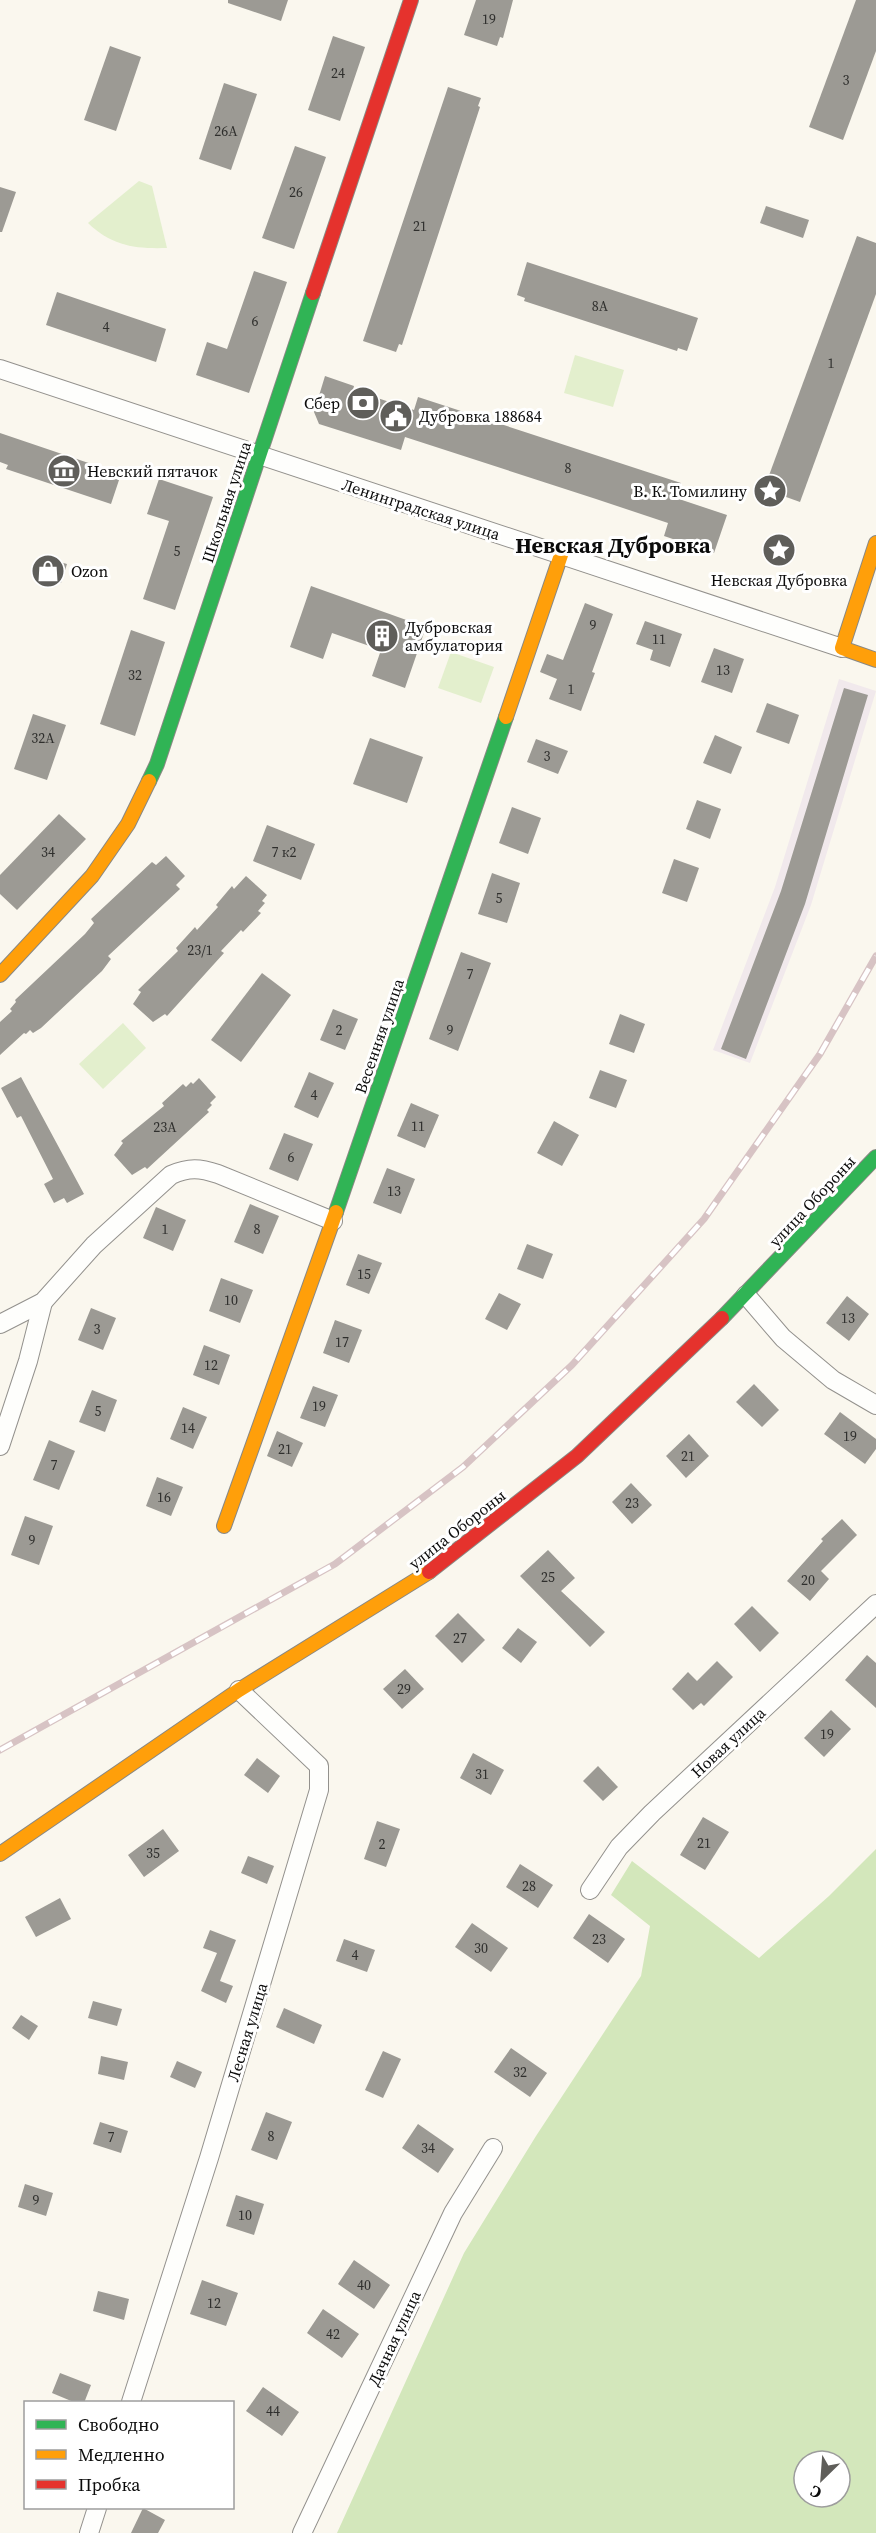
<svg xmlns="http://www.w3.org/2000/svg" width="876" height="2533" font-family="'Source Serif 4',serif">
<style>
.industrial{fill:#f1e9ec}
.green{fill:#e3efcd}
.forest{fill:#d3e7bb;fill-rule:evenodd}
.building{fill:#9c9a94}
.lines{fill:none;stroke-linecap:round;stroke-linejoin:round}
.street-casing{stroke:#93918d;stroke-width:20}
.fast-casing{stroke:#898884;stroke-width:16}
.slow-casing{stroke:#898884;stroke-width:16}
.jam-casing{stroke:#898884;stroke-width:16}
.street{stroke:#fefefc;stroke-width:18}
.fast{stroke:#30b455;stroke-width:14}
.slow{stroke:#ff9f0a;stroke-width:14}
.jam{stroke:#e5322d;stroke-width:14}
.rail-casing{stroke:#d7c3c4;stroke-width:7}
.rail{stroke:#fff;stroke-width:4.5;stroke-dasharray:14;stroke-linecap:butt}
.labels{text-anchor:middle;stroke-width:6;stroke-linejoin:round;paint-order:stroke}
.number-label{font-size:14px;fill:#2f2f2d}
.poi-label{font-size:16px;fill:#0b0b0b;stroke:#fff;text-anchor:start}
.street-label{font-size:16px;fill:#0b0b0b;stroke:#fff}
.district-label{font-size:22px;font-weight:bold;fill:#0b0b0b;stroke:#fff}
</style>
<rect width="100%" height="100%" fill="#faf7ee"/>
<polygon class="industrial" points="839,679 876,691 811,905 750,1063 713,1050 775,887"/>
<g class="green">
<path d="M139 181 152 186 167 248C135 249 112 246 88 223Z"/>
<polygon points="575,355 624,370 613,407 564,393"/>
<polygon points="451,652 494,667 481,703 438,688"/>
<polygon points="123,1023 146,1048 103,1089 79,1064"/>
</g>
<path class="forest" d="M876 1849V2533H337L464 2253 536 2136 641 1976 650 1926 611 1895 632 1861 759 1958 829 1896ZM804 2461H840V2497H804Z"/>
<g class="building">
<polygon points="228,0 288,0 281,21 228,3"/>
<polygon points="476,0 513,0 503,38 500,37 497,46 464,35"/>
<polygon points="856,0 876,0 876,51 843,140 809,127"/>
<polygon points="333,36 365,47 340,121 308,110"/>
<polygon points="110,46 141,57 116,131 84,120"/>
<polygon points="224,83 257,94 231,170 199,159"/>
<polygon points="448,87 481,98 478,106 480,107 402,345 399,344 396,352 363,341"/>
<polygon points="295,146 326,157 294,249 262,238"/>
<polygon points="0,187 16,192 2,232 0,232"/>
<polygon points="766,206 809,220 803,238 760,223"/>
<polygon points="857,236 876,243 876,294 800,502 764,489"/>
<polygon points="527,262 698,318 687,351 678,348 677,351 524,301 525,298 517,295"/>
<polygon points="254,271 287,282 249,393 196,375 207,342 227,349"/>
<polygon points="57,292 166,329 156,362 46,325"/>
<polygon points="325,376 354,386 353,390 414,410 418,397 681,483 676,498 727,515 714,553 664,536 668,523 596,499 405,437 401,450 319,424 314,412"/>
<polygon points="0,433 121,474 111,504 6,469 8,465 0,462"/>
<polygon points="159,479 213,497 175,610 143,599 169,521 147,514"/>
<polygon points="42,557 67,564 61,583 56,582 55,587 35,581"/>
<polygon points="311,586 426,627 405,688 372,676 381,650 332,633 323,659 290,647"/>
<polygon points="585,603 613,614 592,672 595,673 581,711 549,699 557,679 540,672 547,654 563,660"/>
<polygon points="645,621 682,634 670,667 650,660 653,650 636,644"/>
<polygon points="131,630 165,642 135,736 100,724"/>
<polygon points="714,648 744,659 732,693 701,682"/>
<polygon points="844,688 868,695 805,904 746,1059 721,1049 781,891"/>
<polygon points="767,703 799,715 789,744 756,732"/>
<polygon points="33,714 66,725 47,780 14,769"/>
<polygon points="715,735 742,747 731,774 703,763"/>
<polygon points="370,738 423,757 407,803 353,784"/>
<polygon points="536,739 568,751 558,774 527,762"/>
<polygon points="697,800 721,809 710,839 686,829"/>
<polygon points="512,807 541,818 528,854 499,843"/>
<polygon points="59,814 86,839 17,910 0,894 0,875"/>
<polygon points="267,825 315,844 301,880 253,861"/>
<polygon points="166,856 185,876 176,885 180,889 108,956 111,959 102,971 41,1028 33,1033 30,1030 26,1034 24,1033 0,1055 0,1022 12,1011 10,1009 16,1002 15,1000 85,934 94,923 91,919 152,862 156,865"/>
<polygon points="674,859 699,868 687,902 662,893"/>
<polygon points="492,873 520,883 507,923 478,914"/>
<polygon points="246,876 267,895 262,901 265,903 258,911 261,913 243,932 241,930 221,951 224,953 167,1016 165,1014 153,1022 133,1004 141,992 138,990 178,951 176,948 195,927 197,930 218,907 216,905 232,886 234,889"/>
<polygon points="461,952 491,963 458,1051 429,1039"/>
<polygon points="262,973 291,995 241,1062 211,1040"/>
<polygon points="333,1009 358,1019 345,1050 320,1040"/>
<polygon points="620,1014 645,1024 634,1053 609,1044"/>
<polygon points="600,1070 627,1080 616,1108 589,1098"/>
<polygon points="309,1072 334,1083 318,1118 294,1107"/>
<polygon points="21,1077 84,1194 67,1203 64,1198 54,1203 44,1184 53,1179 21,1116 17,1118 1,1088"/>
<polygon points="199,1078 216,1097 210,1103 212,1105 207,1110 209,1112 147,1169 145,1167 132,1175 114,1155 123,1143 121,1141 164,1106 162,1103 183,1084 186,1087 191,1082 193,1084"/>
<polygon points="411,1103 439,1115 425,1148 397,1136"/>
<polygon points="554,1121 579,1135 562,1166 537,1153"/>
<polygon points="284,1133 313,1144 298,1181 269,1169"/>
<polygon points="387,1168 415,1179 401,1214 373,1203"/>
<polygon points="250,1204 279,1216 263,1254 234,1242"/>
<polygon points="156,1207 186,1220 173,1251 143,1238"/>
<polygon points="527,1244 553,1254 543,1279 517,1269"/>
<polygon points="358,1254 382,1263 369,1294 346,1285"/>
<polygon points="221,1278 253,1290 240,1323 209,1311"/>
<polygon points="499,1293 521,1304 507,1330 485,1319"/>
<polygon points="847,1296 869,1314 849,1341 826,1323"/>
<polygon points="91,1308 116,1318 103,1350 78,1340"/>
<polygon points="335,1320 362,1330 349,1363 323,1353"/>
<polygon points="204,1345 230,1355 219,1385 193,1375"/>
<polygon points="754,1384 779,1410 762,1427 736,1402"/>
<polygon points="313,1386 338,1395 325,1427 300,1418"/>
<polygon points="92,1390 117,1400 105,1432 79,1422"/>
<polygon points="183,1407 207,1417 193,1449 170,1439"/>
<polygon points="840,1412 876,1439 876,1449 865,1464 824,1434"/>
<polygon points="277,1431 303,1443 292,1467 267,1456"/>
<polygon points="689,1434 709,1456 686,1478 666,1456"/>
<polygon points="49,1440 75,1451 59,1490 33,1480"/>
<polygon points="157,1477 183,1487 171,1516 146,1506"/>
<polygon points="631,1483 652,1505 632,1524 612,1502"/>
<polygon points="25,1516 53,1526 39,1565 11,1555"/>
<polygon points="842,1519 857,1535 821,1571 829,1579 810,1601 787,1581 823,1541 821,1539"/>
<polygon points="548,1550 575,1578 561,1591 605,1632 590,1647 520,1576"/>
<polygon points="752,1606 779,1633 760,1652 734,1624"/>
<polygon points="458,1613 485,1640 462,1663 435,1636"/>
<polygon points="518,1628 537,1642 521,1663 502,1648"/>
<polygon points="867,1655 876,1663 876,1708 845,1680"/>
<polygon points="717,1661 733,1677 704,1706 701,1703 693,1710 672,1689 688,1672 697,1681"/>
<polygon points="405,1669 424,1689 402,1709 383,1689"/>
<polygon points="831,1710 851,1729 824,1757 804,1738"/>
<polygon points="473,1753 504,1770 491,1795 460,1778"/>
<polygon points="257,1758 280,1776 268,1793 244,1775"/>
<polygon points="598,1766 618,1787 603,1801 583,1781"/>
<polygon points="703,1817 729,1832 705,1870 680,1855"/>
<polygon points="377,1821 400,1829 386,1867 364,1859"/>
<polygon points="163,1829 179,1851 144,1877 128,1855"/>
<polygon points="248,1856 274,1866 267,1884 241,1873"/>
<polygon points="520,1864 553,1885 538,1908 506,1887"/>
<polygon points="60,1898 71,1919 36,1937 25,1917"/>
<polygon points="589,1914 625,1939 608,1963 573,1938"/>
<polygon points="472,1923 508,1948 491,1972 455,1947"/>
<polygon points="210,1930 236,1940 220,1981 233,1986 226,2003 201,1991 217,1953 203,1948"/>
<polygon points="344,1939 375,1950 367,1972 336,1961"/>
<polygon points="93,2001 122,2009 117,2026 88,2018"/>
<polygon points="284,2008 322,2025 314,2044 276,2027"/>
<polygon points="21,2015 38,2026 29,2040 12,2028"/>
<polygon points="511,2048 547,2073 530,2097 494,2072"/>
<polygon points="383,2051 401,2059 383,2098 365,2090"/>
<polygon points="101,2056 128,2062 124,2080 98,2074"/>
<polygon points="177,2061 202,2072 195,2088 170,2077"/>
<polygon points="266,2112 292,2122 277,2160 251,2150"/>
<polygon points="100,2122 128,2131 121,2153 93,2144"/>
<polygon points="418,2124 454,2149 438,2173 402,2148"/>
<polygon points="25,2184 53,2193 46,2216 18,2207"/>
<polygon points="236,2195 264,2204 254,2235 226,2226"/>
<polygon points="354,2260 390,2285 374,2309 338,2284"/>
<polygon points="202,2280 238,2293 226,2326 190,2314"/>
<polygon points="98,2291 129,2299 124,2320 93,2311"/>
<polygon points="323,2309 359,2334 342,2358 307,2333"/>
<polygon points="60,2373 91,2385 84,2403 76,2403 52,2393"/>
<polygon points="263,2387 299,2412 282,2436 246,2411"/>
<polygon points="143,2508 165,2520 158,2533 131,2533"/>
</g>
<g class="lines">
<g class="street-casing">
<g id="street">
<polyline points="0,369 842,648"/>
<polyline points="746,1295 783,1338 833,1380 876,1405"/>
<path d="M0 1324 43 1302 94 1245 171 1175C189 1167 200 1168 218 1174L333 1221"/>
<polyline points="0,1446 28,1361 43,1302"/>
<polyline points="590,1890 619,1847 652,1813 876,1604"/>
<polyline points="131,2402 209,2158 319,1790 319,1766 239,1690"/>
<polyline points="89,2533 97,2508"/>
<polyline points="302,2533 453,2213 493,2148"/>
</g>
</g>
<g class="fast-casing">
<g id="fast">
<polyline points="149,781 157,764 313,293"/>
<polyline points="336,1212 506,717"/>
<polyline points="722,1318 876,1157"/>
</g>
</g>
<g class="slow-casing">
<g id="slow">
<polyline points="876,543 842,648 876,660"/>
<polyline points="506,717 561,555"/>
<polyline points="0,975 92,876 128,824 149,781"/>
<polyline points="224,1526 336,1212"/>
<polyline points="0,1854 239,1690 429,1572"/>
</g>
</g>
<g class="jam-casing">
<g id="jam">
<polyline points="313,293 411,0"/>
<polyline points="429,1572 577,1456 722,1318"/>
</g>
</g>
<use href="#street" class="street"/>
<use href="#fast" class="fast"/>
<use href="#slow" class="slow"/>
<use href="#jam" class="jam"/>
<g class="rail-casing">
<polyline id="rail" points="0,1750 335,1564 463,1467 572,1365 704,1219 820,1054 876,956"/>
</g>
<use href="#rail" class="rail"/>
</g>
<defs>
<g id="bank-disc" transform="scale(1.725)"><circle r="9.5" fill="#5f5e5a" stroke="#fff"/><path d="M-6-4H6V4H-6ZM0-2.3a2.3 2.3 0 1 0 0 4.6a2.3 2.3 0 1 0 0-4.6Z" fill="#fff"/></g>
<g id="civic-disc" transform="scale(1.725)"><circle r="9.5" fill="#5f5e5a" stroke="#fff"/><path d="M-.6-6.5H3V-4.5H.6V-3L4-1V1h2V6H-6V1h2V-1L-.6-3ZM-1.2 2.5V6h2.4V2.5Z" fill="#fff"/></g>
<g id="museum-disc" transform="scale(1.725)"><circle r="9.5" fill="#5f5e5a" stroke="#fff"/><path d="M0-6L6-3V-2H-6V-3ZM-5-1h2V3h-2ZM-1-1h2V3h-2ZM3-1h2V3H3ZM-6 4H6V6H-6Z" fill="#fff"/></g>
<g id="sight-disc" transform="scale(1.725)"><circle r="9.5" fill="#5f5e5a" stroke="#fff"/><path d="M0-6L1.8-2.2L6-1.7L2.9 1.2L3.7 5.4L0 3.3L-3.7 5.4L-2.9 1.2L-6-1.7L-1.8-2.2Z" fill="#fff"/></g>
<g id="shop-disc" transform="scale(1.725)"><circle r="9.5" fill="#5f5e5a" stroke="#fff"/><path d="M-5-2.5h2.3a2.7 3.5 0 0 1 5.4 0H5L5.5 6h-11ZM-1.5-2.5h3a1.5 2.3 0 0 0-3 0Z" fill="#fff"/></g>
<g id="building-disc" transform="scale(1.725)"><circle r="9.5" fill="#5f5e5a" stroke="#fff"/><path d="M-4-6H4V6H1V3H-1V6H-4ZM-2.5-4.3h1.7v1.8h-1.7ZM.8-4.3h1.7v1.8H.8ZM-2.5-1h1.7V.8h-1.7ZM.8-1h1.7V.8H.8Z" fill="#fff"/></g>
</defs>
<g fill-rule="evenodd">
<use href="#bank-disc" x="363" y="403"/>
<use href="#civic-disc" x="396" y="416"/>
<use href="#museum-disc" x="64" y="471"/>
<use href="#sight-disc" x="770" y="491"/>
<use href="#sight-disc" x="779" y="550"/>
<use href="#shop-disc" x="48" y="571"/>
<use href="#building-disc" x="382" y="636"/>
</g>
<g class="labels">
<g class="number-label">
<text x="489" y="24">19</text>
<text x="338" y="78">24</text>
<text x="846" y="85">3</text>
<text x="226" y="136">26А</text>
<text x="296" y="197">26</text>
<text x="420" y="231">21</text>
<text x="600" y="311">8А</text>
<text x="255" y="326">6</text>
<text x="106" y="332">4</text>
<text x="831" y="368">1</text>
<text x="568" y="473">8</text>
<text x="177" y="556">5</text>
<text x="593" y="630">9</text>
<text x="659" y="644">11</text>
<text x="723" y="675">13</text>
<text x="135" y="680">32</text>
<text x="571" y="694">1</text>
<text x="43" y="743">32А</text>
<text x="547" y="761">3</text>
<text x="48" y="857">34</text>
<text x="284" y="857">7 к2</text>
<text x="499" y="903">5</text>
<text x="200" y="955">23/1</text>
<text x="470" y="979">7</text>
<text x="339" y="1035">2</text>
<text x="450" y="1035">9</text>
<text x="314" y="1100">4</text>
<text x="418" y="1131">11</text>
<text x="165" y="1132">23А</text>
<text x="291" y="1162">6</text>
<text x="394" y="1196">13</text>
<text x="165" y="1234">1</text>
<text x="257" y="1234">8</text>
<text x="364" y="1279">15</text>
<text x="231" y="1305">10</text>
<text x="848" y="1323">13</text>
<text x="97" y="1334">3</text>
<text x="342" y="1347">17</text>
<text x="211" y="1370">12</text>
<text x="319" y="1411">19</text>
<text x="98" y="1416">5</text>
<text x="188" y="1433">14</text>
<text x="850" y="1441">19</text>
<text x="285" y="1454">21</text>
<text x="688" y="1461">21</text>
<text x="54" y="1470">7</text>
<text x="164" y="1502">16</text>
<text x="632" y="1508">23</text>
<text x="32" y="1545">9</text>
<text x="548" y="1582">25</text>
<text x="808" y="1585">20</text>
<text x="460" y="1643">27</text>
<text x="404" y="1694">29</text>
<text x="827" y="1739">19</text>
<text x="482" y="1779">31</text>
<text x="704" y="1848">21</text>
<text x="382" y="1849">2</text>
<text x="153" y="1858">35</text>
<text x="529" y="1891">28</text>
<text x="599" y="1944">23</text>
<text x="481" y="1953">30</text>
<text x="355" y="1960">4</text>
<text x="520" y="2077">32</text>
<text x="271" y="2141">8</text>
<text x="111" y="2142">7</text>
<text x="428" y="2153">34</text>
<text x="36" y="2205">9</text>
<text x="245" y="2220">10</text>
<text x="364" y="2290">40</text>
<text x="214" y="2308">12</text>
<text x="333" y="2339">42</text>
<text x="273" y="2416">44</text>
</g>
<g class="poi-label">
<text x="340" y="409" text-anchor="end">Сбер</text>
<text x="419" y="422">Дубровка 188684</text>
<text x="87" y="477">Невский пятачок</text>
<text x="747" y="497" text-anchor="end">В. К. Томилину</text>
<text x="71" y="577">Ozon</text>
<text x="779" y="586" text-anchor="middle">Невская Дубровка</text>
<text x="405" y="633">Дубровская<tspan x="405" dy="18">амбулатория</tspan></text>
</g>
<g class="street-label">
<text transform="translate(226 502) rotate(-72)" y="6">Школьная улица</text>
<text transform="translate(421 509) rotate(18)" y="6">Ленинградская улица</text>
<text transform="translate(379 1036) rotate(-71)" y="6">Весенняя улица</text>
<text transform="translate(812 1201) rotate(-47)" y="6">улица Обороны</text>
<text transform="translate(457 1529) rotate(-38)" y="6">улица Обороны</text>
<text transform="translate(728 1742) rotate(-43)" y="6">Новая улица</text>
<text transform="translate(247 2032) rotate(-73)" y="6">Лесная улица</text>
<text transform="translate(394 2338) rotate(-65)" y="6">Дачная улица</text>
</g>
<g class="district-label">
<text x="613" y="553">Невская Дубровка</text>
</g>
</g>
<rect x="24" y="2401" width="210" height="108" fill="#ffffff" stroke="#9d9d9d" stroke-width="1.5"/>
<rect x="36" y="2420" width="30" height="9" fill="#30b455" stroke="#9d9d9d" stroke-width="1.5"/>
<text x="78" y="2431" font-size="18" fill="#0b0b0b">Свободно</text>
<rect x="36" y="2450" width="30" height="9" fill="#ff9f0a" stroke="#9d9d9d" stroke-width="1.5"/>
<text x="78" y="2461" font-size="18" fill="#0b0b0b">Медленно</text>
<rect x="36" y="2480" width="30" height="9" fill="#e5322d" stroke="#9d9d9d" stroke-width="1.5"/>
<text x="78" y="2491" font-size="18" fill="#0b0b0b">Пробка</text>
<g transform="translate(822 2479) rotate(205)"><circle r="28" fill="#ffffff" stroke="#9d9d9d" stroke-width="1.5"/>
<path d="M0-4.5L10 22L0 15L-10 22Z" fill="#5f5e5a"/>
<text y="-9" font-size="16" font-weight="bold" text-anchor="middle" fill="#0b0b0b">С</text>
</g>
</svg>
